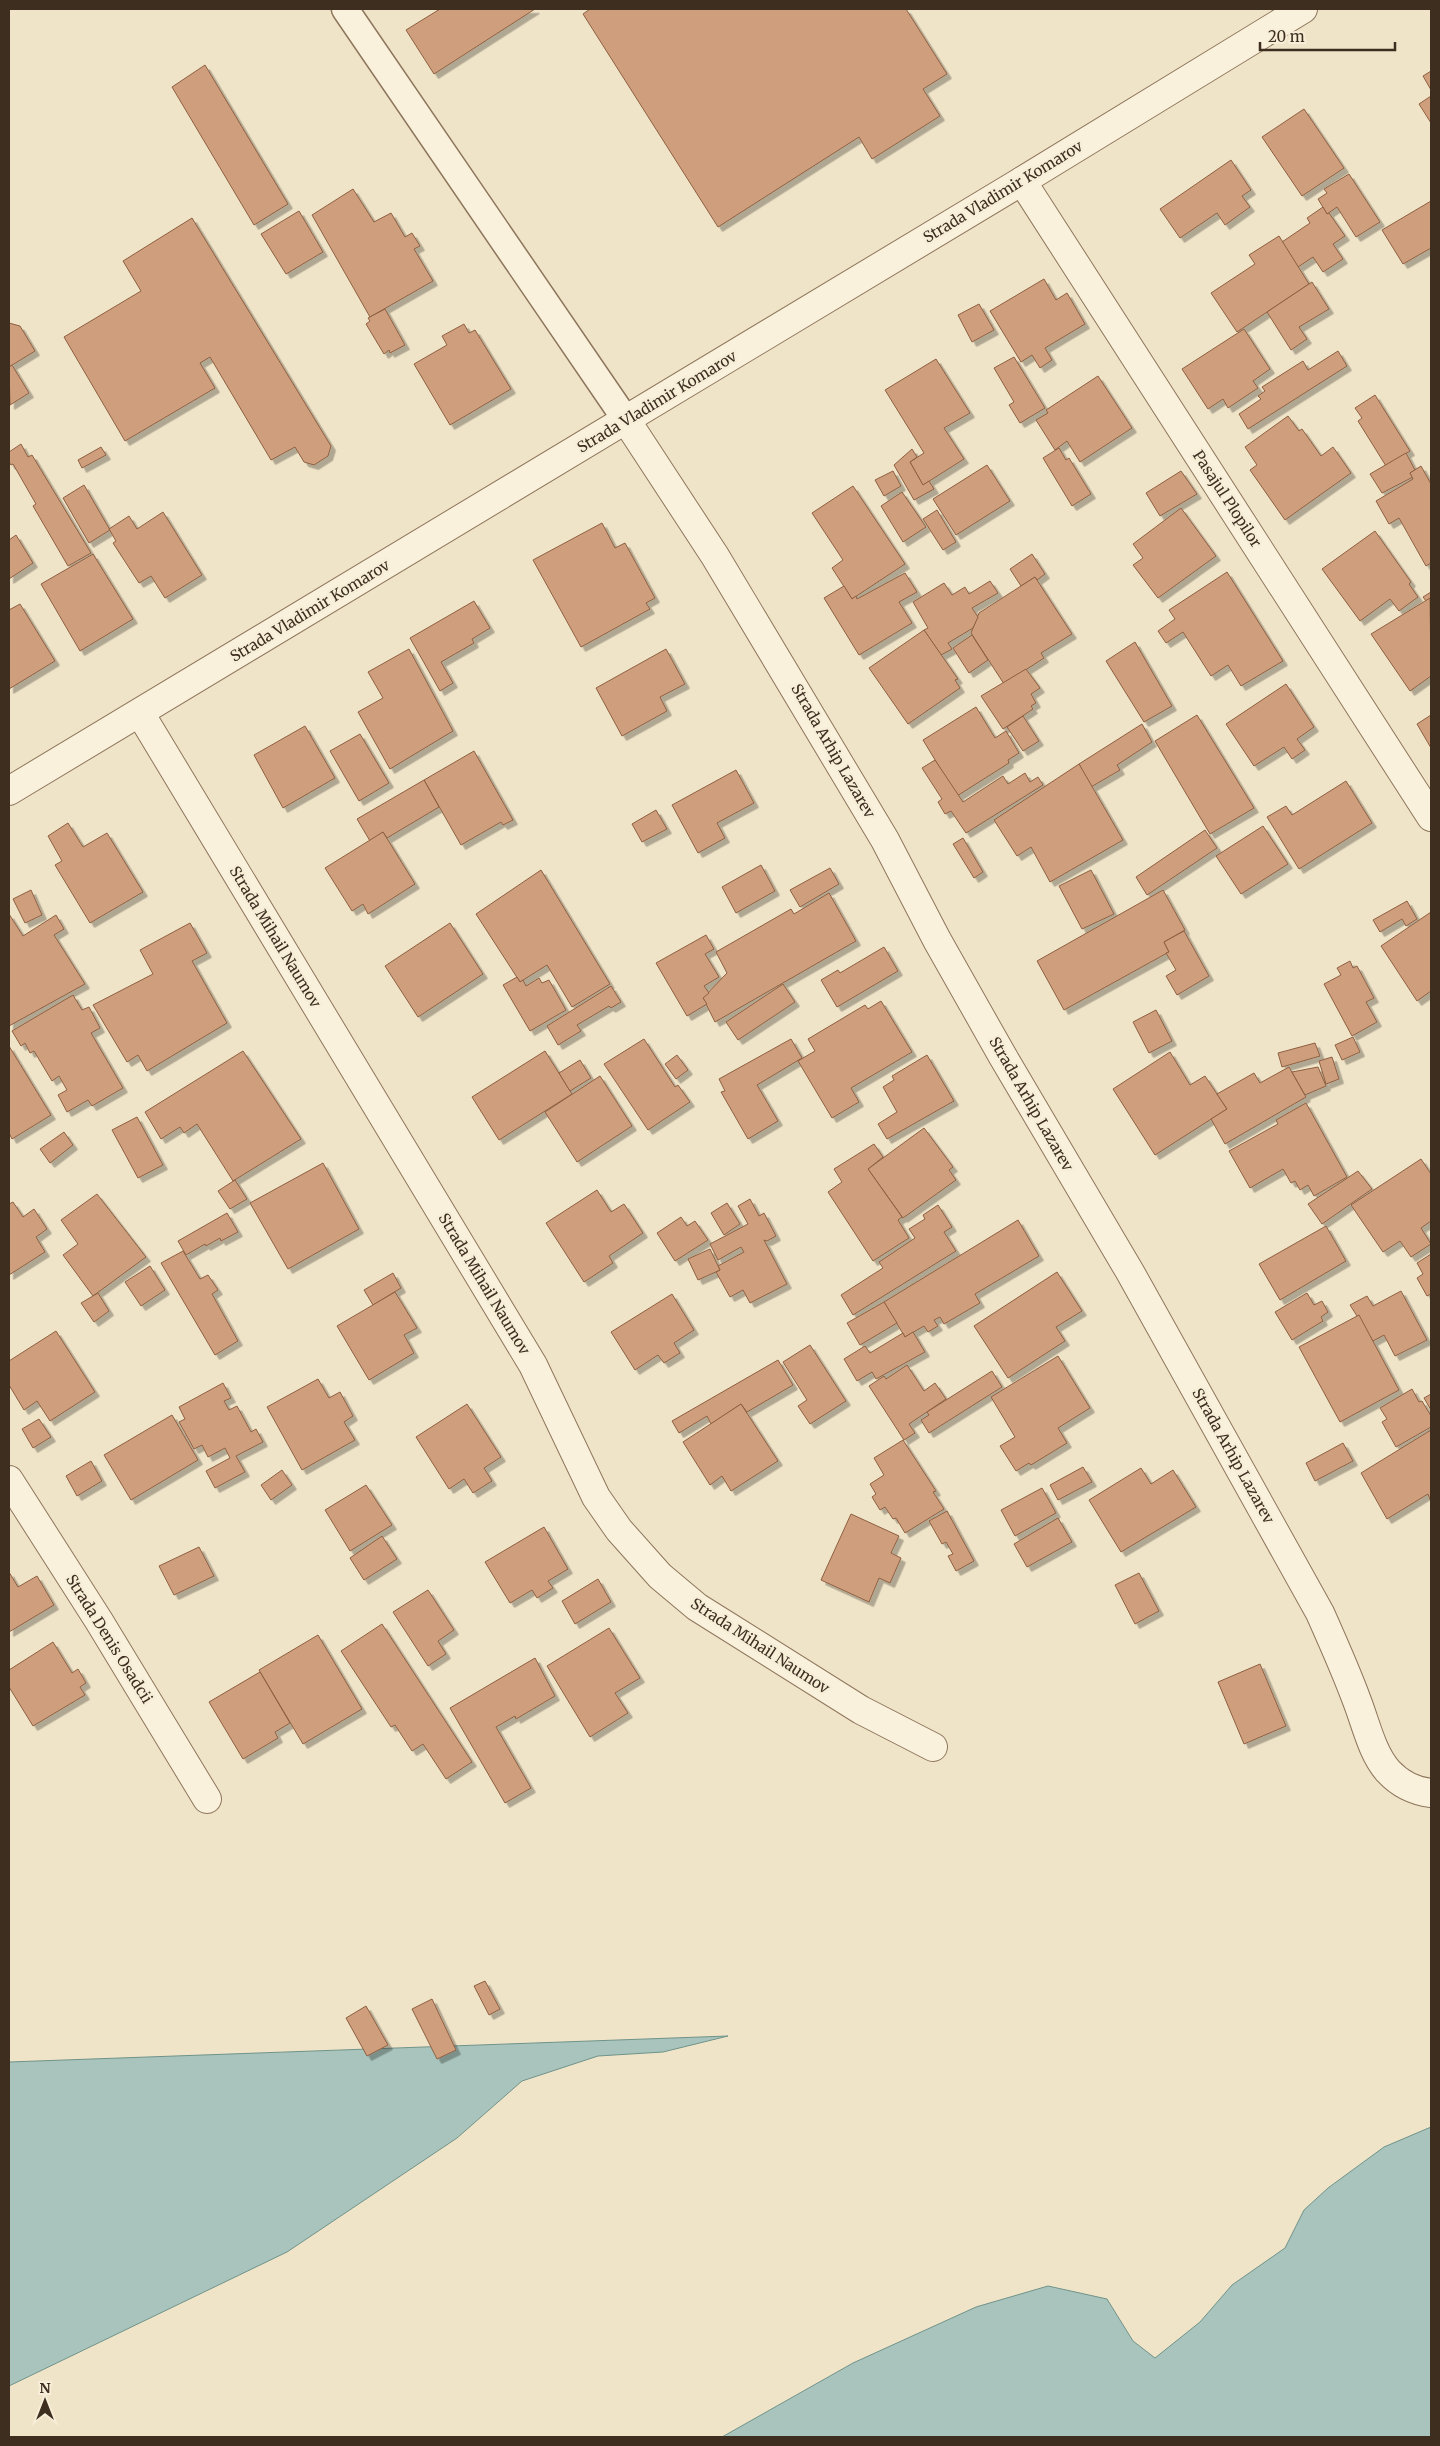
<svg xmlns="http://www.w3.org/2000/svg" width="1440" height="2446" font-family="Merriweather,serif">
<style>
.water{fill:#a9c4bc;stroke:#6f938a}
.building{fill:#cf9f7d;stroke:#8d5f41;filter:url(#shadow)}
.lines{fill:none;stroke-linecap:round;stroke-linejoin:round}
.lane-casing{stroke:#8d765c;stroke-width:29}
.street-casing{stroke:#8d765c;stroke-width:30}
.lane{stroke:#faf1dc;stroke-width:26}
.street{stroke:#faf1dc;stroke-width:28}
.labels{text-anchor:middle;stroke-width:5;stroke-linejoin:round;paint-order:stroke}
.street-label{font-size:15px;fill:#3d2e20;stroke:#f7eed8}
</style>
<defs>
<filter id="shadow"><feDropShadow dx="4.5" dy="4.5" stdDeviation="0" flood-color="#0004"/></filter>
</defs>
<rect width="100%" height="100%" fill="#f0e4c8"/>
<g class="water">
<polygon points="728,2036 663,2052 598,2056 522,2081 457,2138 287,2252 9,2386 9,2062"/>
<polygon points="1431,2127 1431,2437 722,2437 853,2363 976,2307 1048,2286 1107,2299 1133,2341 1155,2358 1200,2322 1232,2285 1285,2248 1304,2210 1328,2188 1384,2147"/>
</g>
<g class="building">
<polygon points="440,9 535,9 434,74 406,30"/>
<polygon points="590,9 906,9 947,74 923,89 940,116 872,159 859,137 718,227 583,14"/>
<polygon points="205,65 288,204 254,225 172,87"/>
<polygon points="1431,71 1431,90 1423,76"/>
<polygon points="1431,96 1431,123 1419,104"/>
<polygon points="1304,109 1344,168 1302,196 1262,137"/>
<polygon points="1231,160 1251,190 1242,196 1250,207 1225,225 1217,213 1180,238 1160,209"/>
<polygon points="1349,174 1380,222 1356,237 1337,207 1327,214 1318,199 1327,193 1324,189"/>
<polygon points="353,189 374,222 391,213 405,237 412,233 420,246 414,249 433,281 370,317 312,215"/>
<polygon points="1431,201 1431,248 1403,264 1382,230"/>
<polygon points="1323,207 1327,214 1329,213 1345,236 1333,244 1343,259 1323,272 1313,257 1298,267 1282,242 1310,223 1307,218"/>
<polygon points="299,211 323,252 286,274 261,234"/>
<polygon points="192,218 331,446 328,456 314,465 304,462 295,447 271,460 210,357 200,363 215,388 125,441 64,337 141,291 123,261"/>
<polygon points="1279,236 1309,284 1237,332 1211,293 1255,264 1249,255"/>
<polygon points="1044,279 1056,300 1067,293 1085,324 1045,348 1052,360 1040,368 1032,355 1021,362 990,311"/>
<polygon points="1312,282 1329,309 1299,327 1307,339 1291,350 1267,312"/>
<polygon points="979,304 994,330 972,342 958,315"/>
<polygon points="385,309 405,345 390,353 389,350 384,354 366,324 370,321 368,318"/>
<polygon points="9,323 20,326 35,351 9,367"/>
<polygon points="464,324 469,333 475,330 511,389 450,425 414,364 447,345 442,336"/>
<polygon points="1244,329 1270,369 1253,381 1258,388 1228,408 1223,399 1208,409 1182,369"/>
<polygon points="1338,351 1347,366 1248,429 1239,414 1261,399 1258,396 1265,391 1262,387 1303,361 1308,370"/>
<polygon points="1014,357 1045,408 1020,423 1009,405 1014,402 994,368"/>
<polygon points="936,359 970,413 944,428 964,459 923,485 910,462 924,453 885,390"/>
<polygon points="12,365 29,393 10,405 9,367"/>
<polygon points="1098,376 1132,428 1080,462 1067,441 1055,450 1036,420 1048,413 1046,410"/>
<polygon points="1375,395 1410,451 1386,466 1358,421 1362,418 1355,408"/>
<polygon points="1288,416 1299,431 1302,429 1321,456 1333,447 1351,473 1285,520 1250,470 1257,465 1245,447"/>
<polygon points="21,444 28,457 32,455 91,553 68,566 33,506 36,504 13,464 11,465 9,462 9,452"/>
<polygon points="101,447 106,455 82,468 78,460"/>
<polygon points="1059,448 1066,460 1069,458 1091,494 1072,506 1043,458"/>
<polygon points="912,449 917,457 910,462 923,485 929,481 934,489 914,500 894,465"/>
<polygon points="1406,453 1415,470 1410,473 1413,477 1382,493 1370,474"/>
<polygon points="987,465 1010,501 956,535 933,499"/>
<polygon points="1421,466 1431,484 1431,563 1426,566 1399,518 1389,524 1376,501 1413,479 1410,473"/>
<polygon points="893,471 901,486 884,496 875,480"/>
<polygon points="1181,471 1197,494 1160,516 1146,493"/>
<polygon points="84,485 110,530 89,543 63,498"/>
<polygon points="853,486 905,564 852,599 832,568 843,560 812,513"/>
<polygon points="902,492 926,527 903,542 881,506"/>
<polygon points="1181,508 1216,556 1158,598 1133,565 1143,558 1133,544"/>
<polygon points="937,510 956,542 943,550 923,519"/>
<polygon points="163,512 202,575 165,598 151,576 139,583 113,543 116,541 109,529 129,516 137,529"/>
<polygon points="602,523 615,548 625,543 655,598 646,603 650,609 581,647 533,560"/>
<polygon points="1375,531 1411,582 1409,584 1418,597 1399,611 1390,599 1360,621 1322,569"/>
<polygon points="16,535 33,563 9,579 9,540"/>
<polygon points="93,554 133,619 80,651 41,584"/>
<polygon points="1032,554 1045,574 1037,580 1035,577 1021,586 1010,569"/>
<polygon points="1227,572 1283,661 1241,686 1228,665 1211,676 1183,632 1166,643 1158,631 1175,619 1169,610"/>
<polygon points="905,573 917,592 899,602 912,623 859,655 824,598 844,586 852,599 856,596 857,599"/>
<polygon points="1035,577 1072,634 1041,653 1044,658 1004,684 971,633 979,613"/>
<polygon points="990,581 998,593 972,608 978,617 973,628 948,643 952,649 941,655 924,630 928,628 913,602 944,583 952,595 965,587 969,594"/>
<polygon points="1431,592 1431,600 1426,601 1423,597"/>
<polygon points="1430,598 1431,676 1410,691 1371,634"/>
<polygon points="474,601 490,628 472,639 474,643 441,662 453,683 440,691 410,638"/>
<polygon points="20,604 55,661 9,689 9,610"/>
<polygon points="924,630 958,679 955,680 960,688 908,724 869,668"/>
<polygon points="972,635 988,660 969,673 953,648"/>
<polygon points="1135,642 1172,706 1144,722 1106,661"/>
<polygon points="409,649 453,731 390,769 358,712 383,698 368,672"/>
<polygon points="666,649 685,684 660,697 667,711 622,736 596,688"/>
<polygon points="1026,669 1040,688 1031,694 1036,703 1031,706 1033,709 1003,729 981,696"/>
<polygon points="1286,684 1314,727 1297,739 1305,750 1292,759 1284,747 1254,766 1226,724"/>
<polygon points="976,707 995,738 1006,731 1019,753 1008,760 1009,763 957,796 923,740"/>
<polygon points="1197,715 1254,808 1210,834 1155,741"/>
<polygon points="1431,715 1431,748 1417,724"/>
<polygon points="1023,716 1039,741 1023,751 1007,727"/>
<polygon points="1142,724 1152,742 1117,765 1120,770 1091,787 1079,764"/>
<polygon points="305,726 335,778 283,808 254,755"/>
<polygon points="360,734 389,783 359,801 330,751"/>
<polygon points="474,751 513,820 503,825 501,822 461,845 424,780"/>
<polygon points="935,760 963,802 1003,776 1008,784 1025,773 1030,782 1038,777 1043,785 966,833 951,811 945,814 938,802 942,799 922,768"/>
<polygon points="1079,764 1123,840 1050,882 1031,847 1017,856 994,820"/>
<polygon points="736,770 754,803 717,823 725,838 698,853 672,805"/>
<polygon points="424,780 439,807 387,838 383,832 370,841 357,819"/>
<polygon points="1346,781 1372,823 1299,869 1267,817 1286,806 1292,815"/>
<polygon points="656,810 667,829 642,842 632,824"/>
<polygon points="68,823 83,847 107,833 143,892 90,923 55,865 62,861 48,836"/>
<polygon points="1263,826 1288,864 1241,894 1216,856"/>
<polygon points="1205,830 1217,848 1147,895 1136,877"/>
<polygon points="383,832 415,884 368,914 363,904 352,911 325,868"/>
<polygon points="963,838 983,872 974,878 953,844"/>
<polygon points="761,865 775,891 736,913 722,887"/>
<polygon points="830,868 839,884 800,907 790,890"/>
<polygon points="541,870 610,984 572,1007 547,965 520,982 476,914"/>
<polygon points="1091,870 1114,914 1082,929 1059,886"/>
<polygon points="31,890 42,915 25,923 13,899"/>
<polygon points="1163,890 1185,930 1164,942 1169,952 1064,1010 1037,961"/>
<polygon points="829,893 856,941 715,1022 703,998 727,973 716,952 791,909 794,914"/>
<polygon points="1407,901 1417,919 1406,926 1402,919 1380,932 1373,920"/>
<polygon points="1431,912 1431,991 1417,1001 1381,946"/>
<polygon points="9,914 23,936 56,915 64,929 54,935 85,984 9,1026"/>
<polygon points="190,923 207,953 192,961 227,1023 147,1071 138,1055 127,1062 93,1005 153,974 140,950"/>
<polygon points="450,923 483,974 418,1017 385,966"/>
<polygon points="1184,931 1209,976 1177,995 1166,976 1176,970 1166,953 1169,952 1164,942"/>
<polygon points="706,935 714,949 705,954 719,977 704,986 709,993 703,998 707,1004 687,1016 656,963"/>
<polygon points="884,947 898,971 837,1007 821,980 838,970 840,973"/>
<polygon points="1350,961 1353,968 1357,966 1374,998 1366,1002 1377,1022 1352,1036 1324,984 1341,975 1337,968"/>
<polygon points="517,977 520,982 523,980 526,986 539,978 542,983 549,980 566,1010 530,1031 503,985"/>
<polygon points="783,984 795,1002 738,1040 726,1022"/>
<polygon points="611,986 621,1002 611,1008 609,1006 577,1025 581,1031 558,1045 547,1026"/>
<polygon points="73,995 82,1010 89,1007 100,1028 91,1033 123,1088 92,1106 88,1100 67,1112 58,1095 67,1090 59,1076 52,1081 34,1051 30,1053 25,1043 21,1046 12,1031"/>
<polygon points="881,1001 912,1052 851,1088 859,1102 832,1118 798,1061 815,1051 808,1039 865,1005 868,1009"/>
<polygon points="1156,1010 1172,1041 1149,1053 1133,1022"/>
<polygon points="1353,1037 1360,1052 1342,1060 1335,1045"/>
<polygon points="644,1039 675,1087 678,1085 690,1102 648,1130 604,1064"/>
<polygon points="791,1039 802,1058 757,1085 778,1121 748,1139 721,1092 725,1091 719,1079"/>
<polygon points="1315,1043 1320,1056 1282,1067 1278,1053"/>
<polygon points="9,1046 51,1115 12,1139 9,1133"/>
<polygon points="243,1051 301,1139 233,1181 197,1124 184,1133 180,1127 161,1139 145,1112"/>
<polygon points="545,1051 572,1094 499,1140 472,1097"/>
<polygon points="1170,1052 1190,1085 1205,1076 1227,1109 1155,1155 1113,1089"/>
<polygon points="677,1055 688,1070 676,1079 665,1064"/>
<polygon points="927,1055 954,1101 887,1139 878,1124 897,1112 883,1087 894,1080 892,1076"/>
<polygon points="1332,1057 1339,1079 1326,1084 1319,1061"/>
<polygon points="580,1060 591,1078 570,1091 559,1073"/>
<polygon points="1289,1067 1306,1097 1225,1144 1211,1119 1227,1109 1217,1094 1254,1073 1260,1083"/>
<polygon points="1318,1067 1326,1086 1305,1095 1292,1072"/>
<polygon points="600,1076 632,1126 577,1162 545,1112"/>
<polygon points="1306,1103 1347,1177 1314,1196 1308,1185 1300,1190 1295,1181 1291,1183 1283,1169 1250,1188 1229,1151 1278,1124 1276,1120"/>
<polygon points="137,1117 163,1165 138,1178 112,1130"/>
<polygon points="924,1128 953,1167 949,1170 956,1180 903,1218 868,1169"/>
<polygon points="64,1132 73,1145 50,1163 40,1149"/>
<polygon points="874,1144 883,1157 868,1169 902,1217 898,1220 909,1238 873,1261 828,1192 842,1182 834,1169"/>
<polygon points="1421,1159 1431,1174 1431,1221 1421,1228 1431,1244 1411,1257 1400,1241 1383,1252 1351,1205"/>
<polygon points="323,1163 359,1229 288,1269 250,1203"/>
<polygon points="1358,1171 1372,1189 1322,1224 1308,1204"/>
<polygon points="235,1180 247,1199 230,1209 218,1191"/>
<polygon points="597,1190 611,1212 624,1204 643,1233 609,1256 613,1263 584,1282 546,1223"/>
<polygon points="97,1194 146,1257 93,1296 63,1255 78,1244 61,1220"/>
<polygon points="750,1199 759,1216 764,1213 776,1236 767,1241 764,1240 787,1284 750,1303 743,1290 730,1297 716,1272 720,1270 718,1266 744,1252 741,1247 718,1260 710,1244 748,1224 738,1206"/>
<polygon points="13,1202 23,1217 34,1209 47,1229 36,1237 45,1252 9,1275 9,1204"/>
<polygon points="727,1203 740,1224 724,1235 711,1213"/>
<polygon points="938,1205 952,1227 944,1232 956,1251 853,1315 841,1295 883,1268 879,1262 915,1238 909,1229 925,1219 923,1215"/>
<polygon points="227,1213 238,1232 221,1241 220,1238 206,1246 205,1244 186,1255 178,1241"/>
<polygon points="681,1217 687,1226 695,1221 708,1240 675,1261 657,1233"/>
<polygon points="1018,1220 1039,1256 975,1294 980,1303 944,1324 940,1317 934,1320 938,1326 928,1332 924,1326 905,1337 884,1302"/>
<polygon points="1326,1226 1346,1261 1280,1300 1259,1264"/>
<polygon points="710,1249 720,1270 698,1280 688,1259"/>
<polygon points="183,1251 200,1279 208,1275 218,1290 212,1294 238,1341 215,1355 161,1263"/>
<polygon points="1431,1254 1431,1294 1427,1296 1417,1278 1423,1274 1417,1263"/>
<polygon points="150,1266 165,1290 141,1306 125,1282"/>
<polygon points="1057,1272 1082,1311 1056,1327 1065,1341 1008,1378 974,1326"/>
<polygon points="393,1273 401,1288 373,1305 364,1290"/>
<polygon points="1401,1291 1427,1340 1395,1356 1384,1335 1373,1341 1350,1305 1367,1296 1373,1306"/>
<polygon points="395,1292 417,1328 404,1335 414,1353 369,1380 337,1326"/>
<polygon points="98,1293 109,1311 94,1322 81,1303"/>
<polygon points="1307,1293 1314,1305 1322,1301 1328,1312 1321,1317 1323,1321 1292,1340 1275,1312"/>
<polygon points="672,1294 694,1330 674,1343 680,1353 664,1363 658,1355 635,1370 611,1332"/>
<polygon points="884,1302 897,1323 860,1345 847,1323"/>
<polygon points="1359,1315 1399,1390 1340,1422 1299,1347"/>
<polygon points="56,1331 95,1392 50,1421 37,1401 24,1410 9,1385 9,1361"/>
<polygon points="913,1332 925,1352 876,1379 872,1372 857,1381 844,1359 865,1346 870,1353 903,1333 905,1337"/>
<polygon points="810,1345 846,1401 810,1424 798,1406 807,1400 783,1362"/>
<polygon points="1058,1356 1090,1408 1058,1428 1067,1443 1031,1465 1029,1463 1016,1471 1000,1446 1015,1437 991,1397"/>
<polygon points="778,1360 793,1385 747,1412 741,1404 711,1424 707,1416 679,1433 672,1421"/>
<polygon points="907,1365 924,1391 935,1383 946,1399 909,1424 915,1433 904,1440 869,1386 884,1376 886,1379"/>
<polygon points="992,1371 1002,1387 929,1433 921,1420 929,1415 927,1412"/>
<polygon points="318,1379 329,1398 340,1392 353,1416 344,1422 355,1440 302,1470 267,1407"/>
<polygon points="223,1383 231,1398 224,1401 229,1410 237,1406 251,1432 256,1429 263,1442 236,1456 245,1472 215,1488 206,1471 230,1458 225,1448 208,1457 202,1445 194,1449 179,1422 185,1419 179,1407"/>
<polygon points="1412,1389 1419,1402 1422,1401 1431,1416 1431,1427 1396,1447 1382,1422 1387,1419 1380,1408"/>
<polygon points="1431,1394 1431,1410 1424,1398"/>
<polygon points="467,1404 501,1457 484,1468 492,1481 473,1493 464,1479 449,1489 416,1437"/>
<polygon points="741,1404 778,1461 731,1491 722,1476 710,1485 683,1442"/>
<polygon points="172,1415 198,1460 131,1500 104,1455"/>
<polygon points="39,1419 51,1437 33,1448 22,1429"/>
<polygon points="1431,1430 1431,1502 1428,1494 1387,1519 1361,1473"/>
<polygon points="903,1440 936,1491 933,1492 944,1509 905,1533 896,1518 893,1519 885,1507 880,1510 872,1497 876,1494 870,1484 884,1475 874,1458"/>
<polygon points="1343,1443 1353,1461 1315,1481 1306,1463"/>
<polygon points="91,1461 102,1481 77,1496 66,1476"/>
<polygon points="1083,1467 1092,1482 1058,1500 1050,1485"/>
<polygon points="1141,1468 1151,1484 1173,1470 1196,1507 1121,1552 1089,1500"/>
<polygon points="282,1470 292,1485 271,1500 261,1485"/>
<polygon points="366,1485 392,1525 350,1551 325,1510"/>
<polygon points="1042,1488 1056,1513 1015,1536 1001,1510"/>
<polygon points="947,1511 974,1561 956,1571 948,1556 953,1554 946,1542 942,1544 929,1521"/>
<polygon points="851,1514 899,1536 891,1553 901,1558 890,1583 879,1578 869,1602 821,1580"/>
<polygon points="1058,1518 1072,1542 1027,1567 1014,1544"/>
<polygon points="544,1527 568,1569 548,1581 553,1588 537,1598 532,1590 510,1603 485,1562"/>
<polygon points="382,1536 397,1559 364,1580 350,1558"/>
<polygon points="199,1547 214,1576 174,1595 159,1566"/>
<polygon points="9,1572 18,1587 37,1576 54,1605 9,1632"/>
<polygon points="1139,1573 1159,1611 1135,1624 1115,1585"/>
<polygon points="598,1579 611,1602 575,1624 562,1601"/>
<polygon points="428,1590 454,1630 438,1641 446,1654 428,1666 393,1612"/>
<polygon points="382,1624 472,1762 446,1779 423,1744 412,1751 395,1725 391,1727 341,1651"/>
<polygon points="609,1628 640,1678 615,1693 628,1713 590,1737 547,1666"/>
<polygon points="318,1635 362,1709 303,1744 259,1670"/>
<polygon points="53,1642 72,1673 78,1669 86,1683 80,1687 85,1695 33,1726 9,1687 9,1670"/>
<polygon points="535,1658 555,1696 516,1719 515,1716 496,1727 531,1788 505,1803 450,1708"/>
<polygon points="1260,1664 1286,1726 1244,1744 1218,1682"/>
<polygon points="260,1672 290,1723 275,1732 278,1738 243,1759 209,1702"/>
<polygon points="485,1981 500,2009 489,2015 474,1986"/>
<polygon points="432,1999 456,2050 437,2059 412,2009"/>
<polygon points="366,2006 388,2045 367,2056 346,2018"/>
</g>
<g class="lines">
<g class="lane-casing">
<polyline id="lane" points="345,9 626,420"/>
</g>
<g class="street-casing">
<g id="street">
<polyline points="1022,181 1431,817"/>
<path d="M626 420 715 556 885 840 937 940 1002 1055 1130 1272 1320 1613C1333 1642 1346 1671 1357 1701 1366 1724 1372 1753 1388 1771 1400 1784 1414 1791 1431 1793"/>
<polyline points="140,713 533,1365 596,1497 619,1530 660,1576 697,1607 861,1710 933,1747"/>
<polyline points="9,791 1022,181 1303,9"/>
<polyline points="9,1480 99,1621 207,1799"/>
</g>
</g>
<use href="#lane" class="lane"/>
<use href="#street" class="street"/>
</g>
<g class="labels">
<g class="street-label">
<text transform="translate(1003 192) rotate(-31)" y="5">Strada Vladimir Komarov</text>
<text transform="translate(657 402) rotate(-31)" y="5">Strada Vladimir Komarov</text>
<text transform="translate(1227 499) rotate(57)" y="5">Pasajul Plopilor</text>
<text transform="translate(310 611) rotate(-31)" y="5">Strada Vladimir Komarov</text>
<text transform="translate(833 751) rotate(60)" y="5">Strada Arhip Lazarev</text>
<text transform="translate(275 937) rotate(59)" y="5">Strada Mihail Naumov</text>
<text transform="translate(1031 1104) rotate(60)" y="5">Strada Arhip Lazarev</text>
<text transform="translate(484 1284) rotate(59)" y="5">Strada Mihail Naumov</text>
<text transform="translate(1233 1456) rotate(61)" y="5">Strada Arhip Lazarev</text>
<text transform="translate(109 1639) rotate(58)" y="5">Strada Denis Osadcii</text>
<text transform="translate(760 1646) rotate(33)" y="5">Strada Mihail Naumov</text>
</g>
</g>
<rect width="1440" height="2446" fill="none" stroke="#3d2e20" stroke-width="20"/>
<g transform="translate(45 2401)" stroke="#f7eed8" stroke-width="4" paint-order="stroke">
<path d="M0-4L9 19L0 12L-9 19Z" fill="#3d2e20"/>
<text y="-8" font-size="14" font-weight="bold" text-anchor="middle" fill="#3d2e20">N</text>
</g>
<path d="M1260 42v8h135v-8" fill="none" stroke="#3d2e20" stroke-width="2.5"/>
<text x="1268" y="42" font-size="15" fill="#3d2e20" stroke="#f7eed8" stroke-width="4" paint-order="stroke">20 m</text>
</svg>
